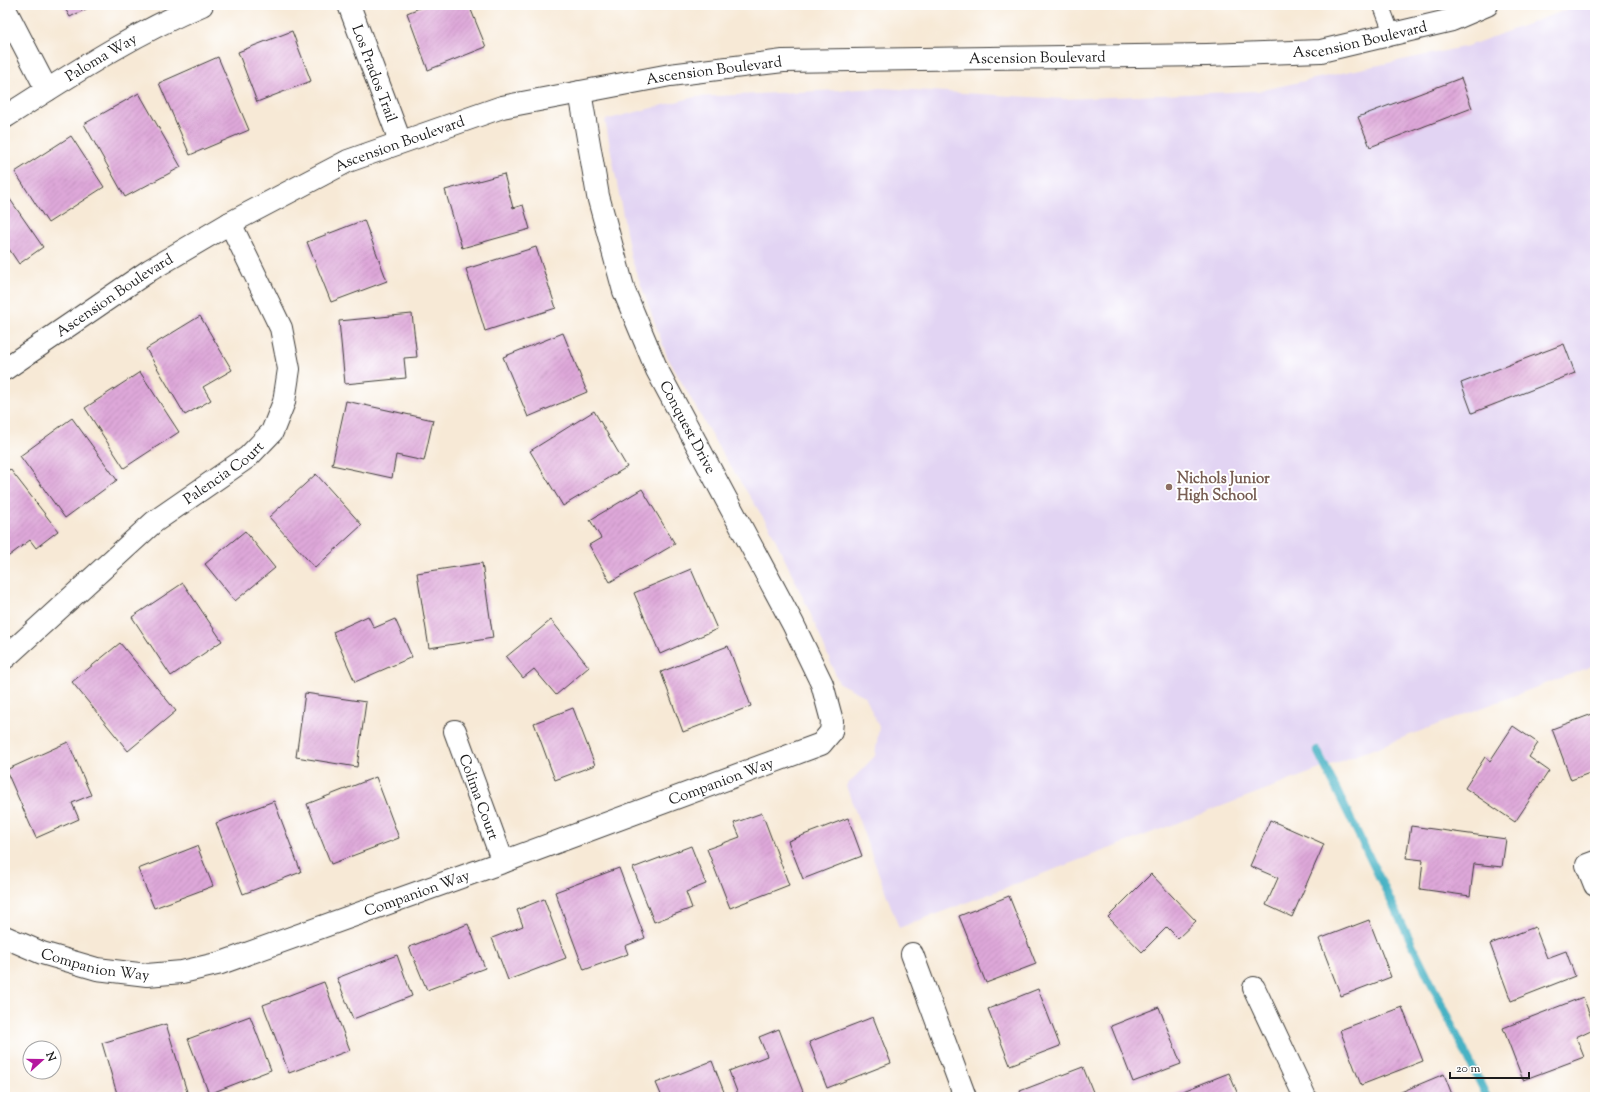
<svg xmlns="http://www.w3.org/2000/svg" width="1600" height="1102" font-family="'Sorts Mill Goudy',serif">
<style>
.built{fill:#e2d4f3}
.lines{fill:none;stroke-linecap:round;stroke-linejoin:round}
.stream{stroke:#47b2c4;stroke-width:8}
.building{fill:url(#building-hatch)}
.lane-casing{stroke:#3d3b38;stroke-width:17}
.street-casing{stroke:#3d3b38;stroke-width:24}
.secondary-casing{stroke:#3d3b38;stroke-width:24}
.lane{stroke:#fff;stroke-width:15}
.street{stroke:#fff;stroke-width:22}
.secondary{stroke:#fff;stroke-width:22}
.education-dot{fill:#8d6e63;stroke:#fff;stroke-width:1.5}
.labels{text-anchor:middle;stroke-width:4;stroke-linejoin:round;paint-order:stroke}
.street-label{font-size:15px;fill:#1c1c1c;stroke:#fff}
.education-label{font-size:15px;font-weight:bold;fill:#785e54;stroke:#fff;text-anchor:start}
</style>
<defs>
<pattern id="building-hatch" width="6" height="6" patternUnits="userSpaceOnUse"><rect width="6" height="6" fill="#dea7d9"/><path d="M-1 1l2-2M0 6l6-6M5 7l2-2" fill="none" stroke="#be8fba"/></pattern>
</defs>
<rect width="100%" height="100%" fill="#fff"/>
<filter id="ink" filterUnits="userSpaceOnUse"><feTurbulence type="fractalNoise" baseFrequency=".025" numOctaves="2"/><feDisplacementMap in="SourceGraphic" scale="8" xChannelSelector="R" yChannelSelector="G"/><feConvolveMatrix kernelMatrix="1 2 1 2 8 2 1 2 1" color-interpolation-filters="sRGB"/></filter>
<filter id="wash" filterUnits="userSpaceOnUse"><feTurbulence type="fractalNoise" baseFrequency=".012" numOctaves="4" result="noise"/><feDisplacementMap in="SourceGraphic" scale="16" xChannelSelector="R" yChannelSelector="G"/><feGaussianBlur stdDeviation="0.9" result="paint"/><feColorMatrix in="noise" values="0 0 0 0 0 0 0 0 0 0 0 0 0 0 0 0 0 1.4 0 .05"/><feComposite in="paint" operator="in"/></filter>
<g filter="url(#wash)">
<rect width="100%" height="100%" fill="#f7e9d6"/>
<polygon class="built" points="1579,5 1595,5 1595,665 899,928 846,786 875,756 879,727 865,696 839,683 813,619 770,528 717,445 667,356 631,258 605,120 695,97 881,88 1063,99 1258,91 1468,46"/>
<g class="lines">
<polyline class="stream" points="1317,750 1487,1097"/>
</g>
<g id="blocks">
<g class="building">
<polygon points="63,5 94,5 70,17"/>
<polygon points="427,5 469,5 486,47 428,70 407,13"/>
<polygon points="292,31 311,81 257,102 238,52"/>
<polygon points="218,57 249,130 190,155 159,83"/>
<polygon points="1461,78 1472,108 1370,147 1358,117"/>
<polygon points="139,93 181,167 125,197 84,124"/>
<polygon points="71,136 104,187 48,223 15,172"/>
<polygon points="504,174 513,208 523,205 530,229 462,248 445,190"/>
<polygon points="5,192 43,247 19,264 5,243"/>
<polygon points="364,220 387,281 331,302 307,242"/>
<polygon points="536,247 556,308 485,331 466,269"/>
<polygon points="412,314 417,357 404,358 406,378 345,384 339,321"/>
<polygon points="200,316 232,370 203,387 211,400 185,415 146,349"/>
<polygon points="563,333 587,392 528,417 503,357"/>
<polygon points="1564,344 1575,373 1472,413 1461,383"/>
<polygon points="140,372 179,432 124,468 85,408"/>
<polygon points="346,401 433,420 424,461 396,455 392,478 332,465"/>
<polygon points="594,411 627,467 563,506 530,451"/>
<polygon points="72,418 117,480 65,518 20,456"/>
<polygon points="10,469 58,531 36,548 30,540 5,559 5,473"/>
<polygon points="316,474 362,525 315,568 269,517"/>
<polygon points="642,489 675,544 610,582 589,545 601,538 590,520"/>
<polygon points="245,531 275,568 235,601 205,564"/>
<polygon points="482,563 493,638 429,648 417,573"/>
<polygon points="691,569 717,629 660,654 634,593"/>
<polygon points="183,583 222,641 171,676 132,617"/>
<polygon points="368,616 374,628 395,619 412,657 355,682 333,632"/>
<polygon points="551,620 589,667 556,695 534,669 523,678 506,657"/>
<polygon points="120,643 176,711 128,751 72,682"/>
<polygon points="728,646 751,706 683,732 661,672"/>
<polygon points="305,693 366,702 357,767 296,757"/>
<polygon points="573,708 595,765 555,780 534,723"/>
<polygon points="1595,713 1595,771 1571,780 1552,729"/>
<polygon points="1513,726 1538,743 1529,757 1549,771 1515,822 1465,788 1485,757 1490,761"/>
<polygon points="68,742 91,795 72,803 79,819 36,838 6,770"/>
<polygon points="376,777 399,838 331,864 307,804"/>
<polygon points="274,801 301,872 243,894 216,823"/>
<polygon points="762,813 789,885 730,908 707,849 740,837 734,823"/>
<polygon points="848,818 862,856 803,879 788,841"/>
<polygon points="1270,820 1324,844 1292,917 1266,905 1278,878 1250,866"/>
<polygon points="1411,826 1506,839 1502,867 1474,864 1470,896 1420,889 1423,860 1406,858"/>
<polygon points="197,846 213,886 154,908 138,869"/>
<polygon points="691,846 706,884 686,892 692,908 654,922 633,868"/>
<polygon points="619,868 645,938 625,946 628,954 584,970 555,892"/>
<polygon points="1151,874 1196,921 1178,938 1167,927 1142,952 1108,917"/>
<polygon points="1009,896 1036,964 986,983 959,916"/>
<polygon points="544,899 566,958 508,980 492,938 523,926 517,910"/>
<polygon points="1369,920 1391,977 1341,996 1319,939"/>
<polygon points="468,924 485,968 427,990 409,947"/>
<polygon points="1535,927 1547,958 1566,951 1575,976 1511,1001 1490,944"/>
<polygon points="397,955 412,996 353,1019 337,978"/>
<polygon points="324,982 350,1050 289,1073 263,1005"/>
<polygon points="1038,989 1060,1046 1010,1065 988,1009"/>
<polygon points="1583,997 1595,1028 1576,1037 1584,1057 1523,1080 1503,1028"/>
<polygon points="1159,1007 1181,1064 1133,1082 1111,1026"/>
<polygon points="1402,1007 1423,1061 1361,1085 1340,1030"/>
<polygon points="250,1016 271,1070 209,1094 188,1039"/>
<polygon points="873,1017 891,1063 827,1088 809,1042"/>
<polygon points="166,1024 188,1095 181,1097 143,1097 143,1095 118,1097 102,1043"/>
<polygon points="779,1029 805,1097 739,1097 729,1071 767,1056 759,1037"/>
<polygon points="712,1061 726,1097 662,1097 656,1083"/>
<polygon points="1083,1067 1095,1097 1022,1097 1020,1091"/>
<polygon points="1229,1073 1239,1097 1168,1097"/>
<polygon points="1444,1074 1453,1097 1389,1097"/>
</g>
</g>
</g>
<g filter="url(#ink)">
<use href="#blocks" fill-opacity="0" stroke="#3d3b38" stroke-width="1"/>
<g class="lines">
<g class="lane-casing">
<polyline id="lane" points="1381,5 1392,34"/>
</g>
<g class="street-casing">
<g id="street">
<path id="s1" d="M349 5 400 141"/>
<polyline points="5,9 47,90"/>
<path id="s2" d="M5 117C68 77 132 34 202 5"/>
<path id="s3" d="M5 658 154 522 248 457 272 432 284 402 289 369 281 328 230 223"/>
<path id="s4" d="M455 731 503 862"/>
<polyline points="1595,862 1587,865 1595,885"/>
<path id="s5" d="M5 937 42 953 97 969 147 975 182 972 221 963 503 862 821 744 831 732 832 721 822 684 793 624 657 370 624 291 598 196 580 92"/>
<polyline points="912,954 965,1097"/>
<polyline points="1254,988 1305,1097"/>
</g>
</g>
<g class="secondary-casing">
<g id="secondary">
<path id="s6" d="M5 369 150 270 230 223 348 161 502 107 670 75 783 61 1207 55 1321 51 1452 20 1487 5"/>
</g>
</g>
<use href="#lane" class="lane"/>
<use href="#street" class="street"/>
<use href="#secondary" class="secondary"/>
</g>
</g>
<circle class="education-dot" cx="1169" cy="487" r="4"/>
<g class="labels">
<g class="street-label">
<text dy="5" stroke="none"><textPath href="#s6" startOffset="1428">Ascension Boulevard</textPath></text>
<text dy="5" stroke="none"><textPath href="#s6" startOffset="1104">Ascension Boulevard</textPath></text>
<text dy="5" stroke="none"><textPath href="#s2" startOffset="113">Paloma Way</textPath></text>
<text dy="5" stroke="none"><textPath href="#s6" startOffset="780">Ascension Boulevard</textPath></text>
<text dy="5" stroke="none"><textPath href="#s1" startOffset="73">Los Prados Trail</textPath></text>
<text dy="5" stroke="none"><textPath href="#s6" startOffset="456">Ascension Boulevard</textPath></text>
<text dy="5" stroke="none"><textPath href="#s6" startOffset="132">Ascension Boulevard</textPath></text>
<text transform="translate(688 427) rotate(62)" y="5">Conquest Drive</text>
<text dy="5" stroke="none"><textPath href="#s3" startOffset="287">Palencia Court</textPath></text>
<text dy="5" stroke="none"><textPath href="#s5" startOffset="755">Companion Way</textPath></text>
<text dy="5" stroke="none"><textPath href="#s4" startOffset="70">Colima Court</textPath></text>
<text dy="5" stroke="none"><textPath href="#s5" startOffset="431">Companion Way</textPath></text>
<text dy="5" stroke="none"><textPath href="#s5" startOffset="95">Companion Way</textPath></text>
</g>
<g class="education-label">
<text x="1177" y="483">Nichols Junior<tspan x="1177" dy="17">High School</tspan></text>
</g>
</g>
<rect width="1600" height="1102" fill="none" stroke="#fff" stroke-width="20"/>
<g transform="translate(42 1060) rotate(69)"><circle r="19" fill="#ffffff" stroke="#a4a4a4"/>
<path d="M0-3L7 15L0 10L-7 15Z" fill="#b5179e"/>
<text y="-6" font-size="11" font-weight="bold" text-anchor="middle" fill="#1c1c1c">N</text>
</g>
<path d="M1450 1072v6h79v-6" fill="none" stroke="#1c1c1c" stroke-width="2"/>
<text x="1456" y="1072" font-size="12" fill="#1c1c1c" stroke="#ffffff" stroke-width="3" paint-order="stroke">20 m</text>
</svg>
